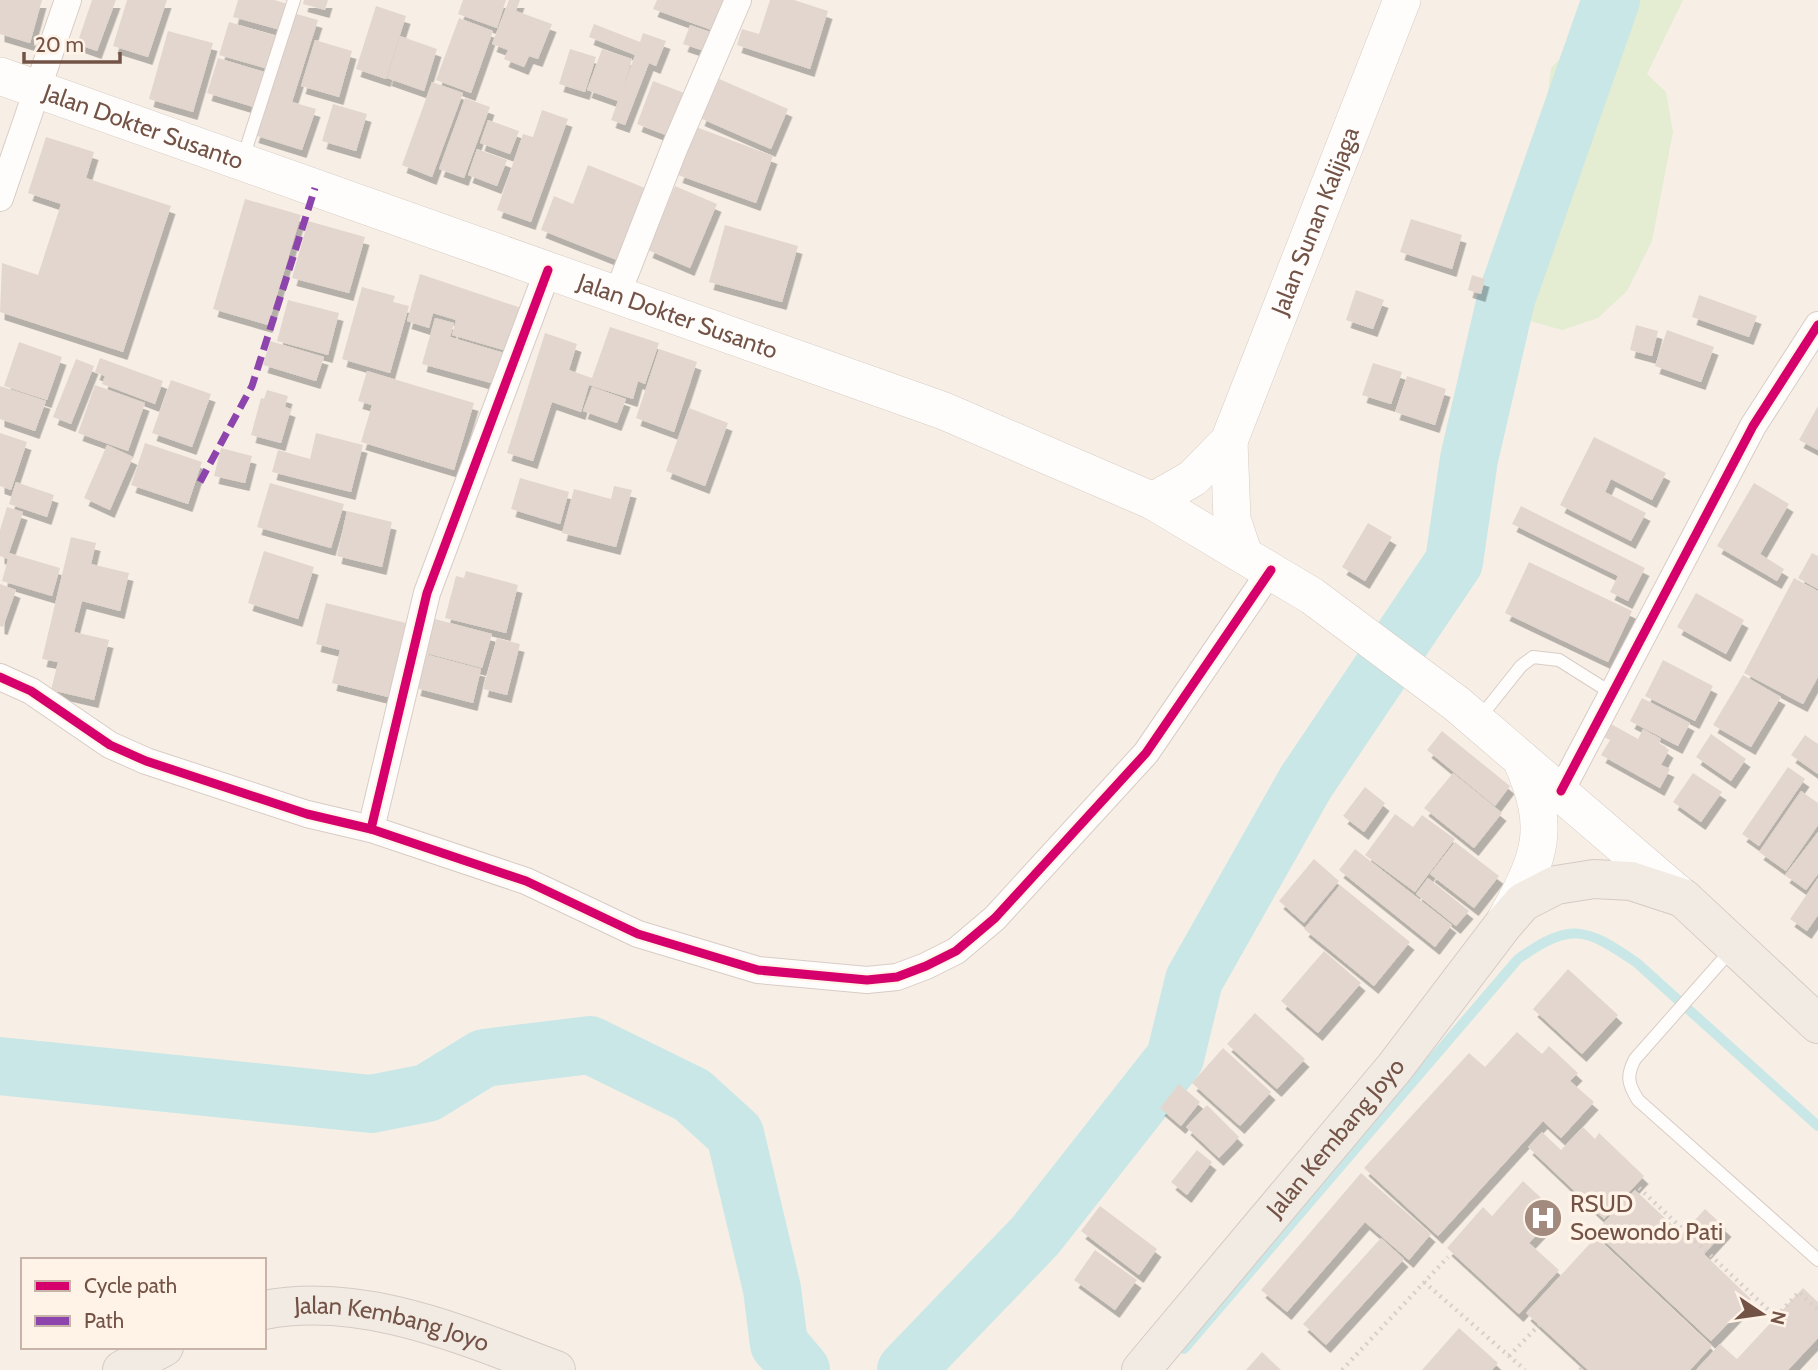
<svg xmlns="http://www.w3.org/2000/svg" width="1818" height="1370" font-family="Cabin,sans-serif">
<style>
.green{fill:#e4ecd1}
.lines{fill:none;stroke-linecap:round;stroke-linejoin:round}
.stream{stroke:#c8e7e6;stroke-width:10}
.river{stroke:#c8e7e6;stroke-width:58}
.building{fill:#e3d6ce;filter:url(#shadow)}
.lane-casing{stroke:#d8ccc5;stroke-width:14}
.street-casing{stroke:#d8ccc5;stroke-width:28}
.secondary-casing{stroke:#d7cbc3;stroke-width:38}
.primary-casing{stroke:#d5cac4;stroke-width:40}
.path{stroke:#d9cfcb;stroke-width:4.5;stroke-dasharray:2 5;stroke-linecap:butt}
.lane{stroke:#fefdfb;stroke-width:12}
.street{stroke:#fefdfb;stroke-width:26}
.secondary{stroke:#fefdfb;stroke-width:37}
.primary{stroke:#f2ebe3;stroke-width:38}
.quiet{stroke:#8e44ad;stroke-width:7;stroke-dasharray:14 7;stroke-linecap:butt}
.cycleway-casing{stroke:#fff3e7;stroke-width:13}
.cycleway{stroke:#d6006c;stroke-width:9}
.labels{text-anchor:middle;stroke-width:7;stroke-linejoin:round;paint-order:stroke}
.street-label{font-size:24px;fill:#745347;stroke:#fff3e7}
.poi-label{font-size:24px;fill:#745347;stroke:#fff3e7;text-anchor:start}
</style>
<defs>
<filter id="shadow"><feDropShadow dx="4.5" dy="8" stdDeviation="0" flood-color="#0004"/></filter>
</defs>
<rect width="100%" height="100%" fill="#f7efe6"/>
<polygon class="green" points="1617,0 1683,0 1647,74 1666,92 1673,132 1652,241 1627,291 1598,318 1562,330 1491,310 1543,132 1551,68"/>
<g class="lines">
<path class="stream" d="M1184 1349 1518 959C1571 922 1585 927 1637 963L1818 1126"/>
<g class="river">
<polyline points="0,1066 371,1104 427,1093 484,1058 590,1045 692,1095 735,1134 772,1289 779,1344 801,1370"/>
<polyline points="906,1370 1035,1236 1175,1058 1194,980 1306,782 1454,562 1469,459 1506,299 1611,0"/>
</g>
</g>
<g class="building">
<polygon points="0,0 42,0 30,43 0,34"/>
<polygon points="92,0 116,0 97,51 77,44"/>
<polygon points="127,0 167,0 148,57 113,46"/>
<polygon points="238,0 274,0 291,5 284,31 233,17"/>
<polygon points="304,0 328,0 325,10 303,4"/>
<polygon points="463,0 506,0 497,28 458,14"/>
<polygon points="509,0 520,0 516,11 552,24 538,59 529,56 524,67 504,59 508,50 492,44"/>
<polygon points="657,0 728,0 717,32 653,9"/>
<polygon points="770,0 794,0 828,11 810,69 737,45 742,29 759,34"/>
<polygon points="376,6 406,16 386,79 356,69"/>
<polygon points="293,13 318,20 292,102 316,109 302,150 254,135"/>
<polygon points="459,18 493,31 471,93 436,80"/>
<polygon points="229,22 277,36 268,69 219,55"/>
<polygon points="594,24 640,42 643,33 666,41 656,66 649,63 625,125 611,120 618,101 587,90 602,49 632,59 624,86 635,55 589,37"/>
<polygon points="690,25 716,34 710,53 683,44"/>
<polygon points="168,31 213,43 193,112 149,99"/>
<polygon points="400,36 437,49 424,91 387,78"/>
<polygon points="315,40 352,51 339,97 301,86"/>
<polygon points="570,49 596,57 585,92 559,84"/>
<polygon points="218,58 268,73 257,108 207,93"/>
<polygon points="717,78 788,109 771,149 700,118"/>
<polygon points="653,81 692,96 676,139 637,124"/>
<polygon points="432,82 463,93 432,177 402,165"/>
<polygon points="465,98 490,107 464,178 439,169"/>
<polygon points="333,104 367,114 356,151 322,141"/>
<polygon points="542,110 568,119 531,222 497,210 523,134 533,137"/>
<polygon points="488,120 519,131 510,154 480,143"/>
<polygon points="696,127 773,156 756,203 678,175"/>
<polygon points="46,137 94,152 86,178 171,206 123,352 0,312 2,263 38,275 61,204 28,193"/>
<polygon points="477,149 507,160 497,186 468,175"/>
<polygon points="588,165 655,192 627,264 541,230 554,196 573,204"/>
<polygon points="675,186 717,204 690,268 648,250"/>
<polygon points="245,199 301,215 268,325 213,309"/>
<polygon points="1411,219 1462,235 1452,269 1400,252"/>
<polygon points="308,221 365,237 349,293 292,278"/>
<polygon points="725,225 798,246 782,302 709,282"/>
<polygon points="420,274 530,311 517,354 452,335 456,320 433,313 429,328 407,321"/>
<polygon points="1472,275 1485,279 1481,294 1468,290"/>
<polygon points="362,287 395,296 393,302 409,306 390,373 342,359"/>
<polygon points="1356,290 1384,300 1373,329 1346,320"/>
<polygon points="1699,295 1757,316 1749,337 1692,317"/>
<polygon points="288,300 339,313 328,355 277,341"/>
<polygon points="435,318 454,323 450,337 511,355 502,386 422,364"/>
<polygon points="1636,325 1658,331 1652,356 1630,350"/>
<polygon points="610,327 659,343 645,384 638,381 633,399 589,385 581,412 552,402 533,461 507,453 545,333 577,344 569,370 592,378"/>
<polygon points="1667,330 1714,347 1701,382 1655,366"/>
<polygon points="270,341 324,357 316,381 263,365"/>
<polygon points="19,342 62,357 47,400 4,386"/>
<polygon points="659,349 697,362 674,432 636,418"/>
<polygon points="100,358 163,381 155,404 102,384 105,376 95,372"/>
<polygon points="76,359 94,366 71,424 53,417"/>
<polygon points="1373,363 1402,372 1391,404 1362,395"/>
<polygon points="367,371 474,403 454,470 361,442 372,405 358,401"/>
<polygon points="1407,376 1446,389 1435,425 1395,412"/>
<polygon points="171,380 211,394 192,447 152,433"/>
<polygon points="95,385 145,403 128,451 78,433"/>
<polygon points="0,386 46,401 35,431 0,419"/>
<polygon points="592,387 626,399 617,423 583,411"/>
<polygon points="267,390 288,396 285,407 291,409 281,443 251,435 261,398 264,399"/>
<polygon points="1818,406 1818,450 1799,440"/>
<polygon points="689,408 728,423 705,486 666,471"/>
<polygon points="0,433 27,442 11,490 0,486"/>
<polygon points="316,433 363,445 351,492 272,472 278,450 310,459"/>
<polygon points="1594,437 1666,473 1652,500 1611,479 1605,492 1646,513 1631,541 1560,505"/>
<polygon points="145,443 202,462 188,504 131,485"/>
<polygon points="107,445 133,457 110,510 84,498"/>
<polygon points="221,448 252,456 245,483 214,476"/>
<polygon points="520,478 569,492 560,524 511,509"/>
<polygon points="16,482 54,495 47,517 9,504"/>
<polygon points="270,483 344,504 331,548 257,527"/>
<polygon points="1754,483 1789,504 1760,554 1784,569 1777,581 1717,546"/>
<polygon points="614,486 632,490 616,547 562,533 574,489 611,499"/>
<polygon points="1521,506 1645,568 1628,601 1610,592 1618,576 1512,524"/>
<polygon points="7,507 23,512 9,553 60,568 52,596 2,581 8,559 0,556 0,530"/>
<polygon points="347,511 392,522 382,567 337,556"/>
<polygon points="1368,523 1392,537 1365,581 1342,567"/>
<polygon points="71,537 96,543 91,564 129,573 120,611 82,601 74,632 109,640 94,700 51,690 58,662 42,659"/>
<polygon points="264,551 314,567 298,619 248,603"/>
<polygon points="1812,553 1818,556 1818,589 1798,578"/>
<polygon points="1529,562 1632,611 1608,662 1505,613"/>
<polygon points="466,571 518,585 506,633 445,618 456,576 464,578"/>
<polygon points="1794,578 1818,591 1818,677 1803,704 1744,673"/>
<polygon points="0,584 16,590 3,627 0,626"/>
<polygon points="1696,593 1744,620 1726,654 1677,627"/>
<polygon points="326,603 406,623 388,697 332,683 340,650 316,644"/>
<polygon points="431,618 492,634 482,668 422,652"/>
<polygon points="497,638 520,644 507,695 483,689"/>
<polygon points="425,654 481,669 473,703 416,688"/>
<polygon points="1663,660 1713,686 1695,721 1645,696"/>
<polygon points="1743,675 1781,697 1751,747 1713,725"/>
<polygon points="1642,698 1690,723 1678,746 1630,721"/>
<polygon points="1611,724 1638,739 1643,729 1661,739 1659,743 1669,750 1661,765 1670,769 1660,788 1601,755 1610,740 1604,737"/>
<polygon points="1442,731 1510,786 1495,806 1427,750"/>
<polygon points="1711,734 1746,759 1731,781 1696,757"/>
<polygon points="1805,735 1818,744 1818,774 1791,755"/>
<polygon points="1788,767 1805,779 1759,846 1742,834"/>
<polygon points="1453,773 1502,813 1474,848 1424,808"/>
<polygon points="1693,773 1722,792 1701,822 1673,802"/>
<polygon points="1365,787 1385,803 1364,832 1343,816"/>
<polygon points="1801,791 1818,803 1818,825 1786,871 1759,852"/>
<polygon points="1395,814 1413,827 1422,815 1455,839 1415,892 1365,855"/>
<polygon points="1818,832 1818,874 1806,890 1785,875"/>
<polygon points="1455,842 1499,876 1474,908 1430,874"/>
<polygon points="1355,849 1452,925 1435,947 1339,870"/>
<polygon points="1314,859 1339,881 1304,923 1279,901"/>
<polygon points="1428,878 1469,911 1456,926 1416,894"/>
<polygon points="1818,878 1818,915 1807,931 1790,919"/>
<polygon points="1340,885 1410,942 1374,986 1304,929"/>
<polygon points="1324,951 1361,983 1318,1033 1281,1001"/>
<polygon points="1568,969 1618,1015 1582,1054 1533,1009"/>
<polygon points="1255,1013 1305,1059 1277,1089 1227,1044"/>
<polygon points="1517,1032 1542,1054 1549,1046 1578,1073 1570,1081 1594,1102 1561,1138 1543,1121 1438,1236 1364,1168 1469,1053 1485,1067"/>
<polygon points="1223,1048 1271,1092 1240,1126 1192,1083"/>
<polygon points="1179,1084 1200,1102 1181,1126 1160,1108"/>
<polygon points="1207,1105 1239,1137 1219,1158 1186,1127"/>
<polygon points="1583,1127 1595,1139 1599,1133 1644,1176 1604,1219 1528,1147 1542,1132 1561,1150"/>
<polygon points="1197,1150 1212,1162 1187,1195 1171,1182"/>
<polygon points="1361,1173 1431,1234 1409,1260 1365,1222 1287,1312 1261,1290"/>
<polygon points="1523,1181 1557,1213 1529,1243 1559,1270 1519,1314 1447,1248 1483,1207 1492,1216"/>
<polygon points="1635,1190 1682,1234 1705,1209 1727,1229 1704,1254 1751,1299 1711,1341 1595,1232"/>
<polygon points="1100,1206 1157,1249 1139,1275 1081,1231"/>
<polygon points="1596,1237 1712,1346 1690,1370 1588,1370 1526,1313"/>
<polygon points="1381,1238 1404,1259 1326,1345 1303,1324"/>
<polygon points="1095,1250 1137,1280 1115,1310 1074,1280"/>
<polygon points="1803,1288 1818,1302 1818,1338 1788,1370 1696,1370 1720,1344 1737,1359"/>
<polygon points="1459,1328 1498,1363 1492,1370 1422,1370"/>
<polygon points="1262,1352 1281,1370 1246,1370"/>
</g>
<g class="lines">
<g class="lane-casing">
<g id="lane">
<polyline points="243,158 294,0"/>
<polyline points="1478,720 1521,666 1533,657 1559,660 1613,694"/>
<path d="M1733 948 1635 1059C1626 1076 1628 1084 1638 1100L1818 1260"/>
</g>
</g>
<g class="street-casing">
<g id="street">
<polyline points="0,198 68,0"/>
<polyline points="617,295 674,149 738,0"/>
<polyline points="0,677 31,691 110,745 146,761 307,814 371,829 526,881 638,934 758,970 867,980 897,977 926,966 956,951 995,918 1146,753 1271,570"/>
<polyline points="1561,791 1753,426 1818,325"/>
<polyline points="371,829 427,593 548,270"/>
</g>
</g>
<g class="secondary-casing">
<g id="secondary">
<path id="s1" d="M0 76 944 411 1153 501 1312 596 1457 704 1683 898"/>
<polyline points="1229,441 1232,519 1243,552"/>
<path id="s2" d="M1153 501 1193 478 1229 441 1402 0"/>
<path d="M1505 921C1541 855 1552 830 1521 759"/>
</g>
</g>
<g class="primary-casing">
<g id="primary">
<path id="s3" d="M264 1310C364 1291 464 1336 556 1370"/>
<polyline points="122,1370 164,1347"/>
<path id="s4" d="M1141 1370 1395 1067 1503 925 1523 902 1556 885 1594 879 1631 881 1683 898 1818 1024"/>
</g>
</g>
<g class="path">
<polyline points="1639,1188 1776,1317 1799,1292 1818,1310"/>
<polyline points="1424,1282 1525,1370"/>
<polyline points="1509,1356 1539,1325"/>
<polyline points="1342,1370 1448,1257"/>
<polyline points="1580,1370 1584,1366"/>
</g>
<use href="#lane" class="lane"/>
<use href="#street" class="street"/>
<use href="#secondary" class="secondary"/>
<use href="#primary" class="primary"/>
<polyline class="quiet" points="200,482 252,386 315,188"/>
<g class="cycleway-casing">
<g id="cycleway">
<polyline points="0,677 31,691 110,745 146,761 307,814 371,829 526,881 638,934 758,970 867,980 897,977 926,966 956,951 995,918 1146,753 1271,570"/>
<polyline points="1561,791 1753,426 1818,325"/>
<polyline points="371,829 427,593 548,270"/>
</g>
</g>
<use href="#cycleway" class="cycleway"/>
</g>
<defs>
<g id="hospital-disc" transform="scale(2.0125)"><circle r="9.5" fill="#a28a7f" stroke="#fff3e7"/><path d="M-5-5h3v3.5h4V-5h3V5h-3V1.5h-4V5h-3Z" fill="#fff"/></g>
</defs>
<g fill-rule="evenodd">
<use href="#hospital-disc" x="1543" y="1218"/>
</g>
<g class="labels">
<g class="street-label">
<text dy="8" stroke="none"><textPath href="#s1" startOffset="152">Jalan Dokter Susanto</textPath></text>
<text dy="8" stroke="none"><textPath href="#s2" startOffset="334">Jalan Sunan Kalijaga</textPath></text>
<text dy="8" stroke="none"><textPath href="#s1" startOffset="719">Jalan Dokter Susanto</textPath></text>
<text dy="8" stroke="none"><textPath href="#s4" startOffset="303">Jalan Kembang Joyo</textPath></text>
<text dy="8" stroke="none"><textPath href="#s3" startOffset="130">Jalan Kembang Joyo</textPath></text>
</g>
<g class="poi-label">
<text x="1570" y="1212">RSUD<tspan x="1570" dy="28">Soewondo Pati</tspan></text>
</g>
</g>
<rect x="21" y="1258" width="245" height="91" fill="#fff3e7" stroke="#c7b3a7" stroke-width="2"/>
<rect x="35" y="1281" width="35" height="10" fill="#d6006c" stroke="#c7b3a7" stroke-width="2"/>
<text x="84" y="1293" font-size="21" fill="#745347">Cycle path</text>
<rect x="35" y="1316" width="35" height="10" fill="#8e44ad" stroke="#c7b3a7" stroke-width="2"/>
<text x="84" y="1328" font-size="21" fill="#745347">Path</text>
<g transform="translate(1762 1314) rotate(103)" stroke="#fff3e7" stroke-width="5" paint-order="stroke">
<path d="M0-5L12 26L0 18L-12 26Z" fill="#745347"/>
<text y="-10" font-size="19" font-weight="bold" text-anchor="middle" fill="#745347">N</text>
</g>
<path d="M24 52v10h96v-10" fill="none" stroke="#745347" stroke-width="3.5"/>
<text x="35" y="52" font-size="21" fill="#745347" stroke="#fff3e7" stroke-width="5" paint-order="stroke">20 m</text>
</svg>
